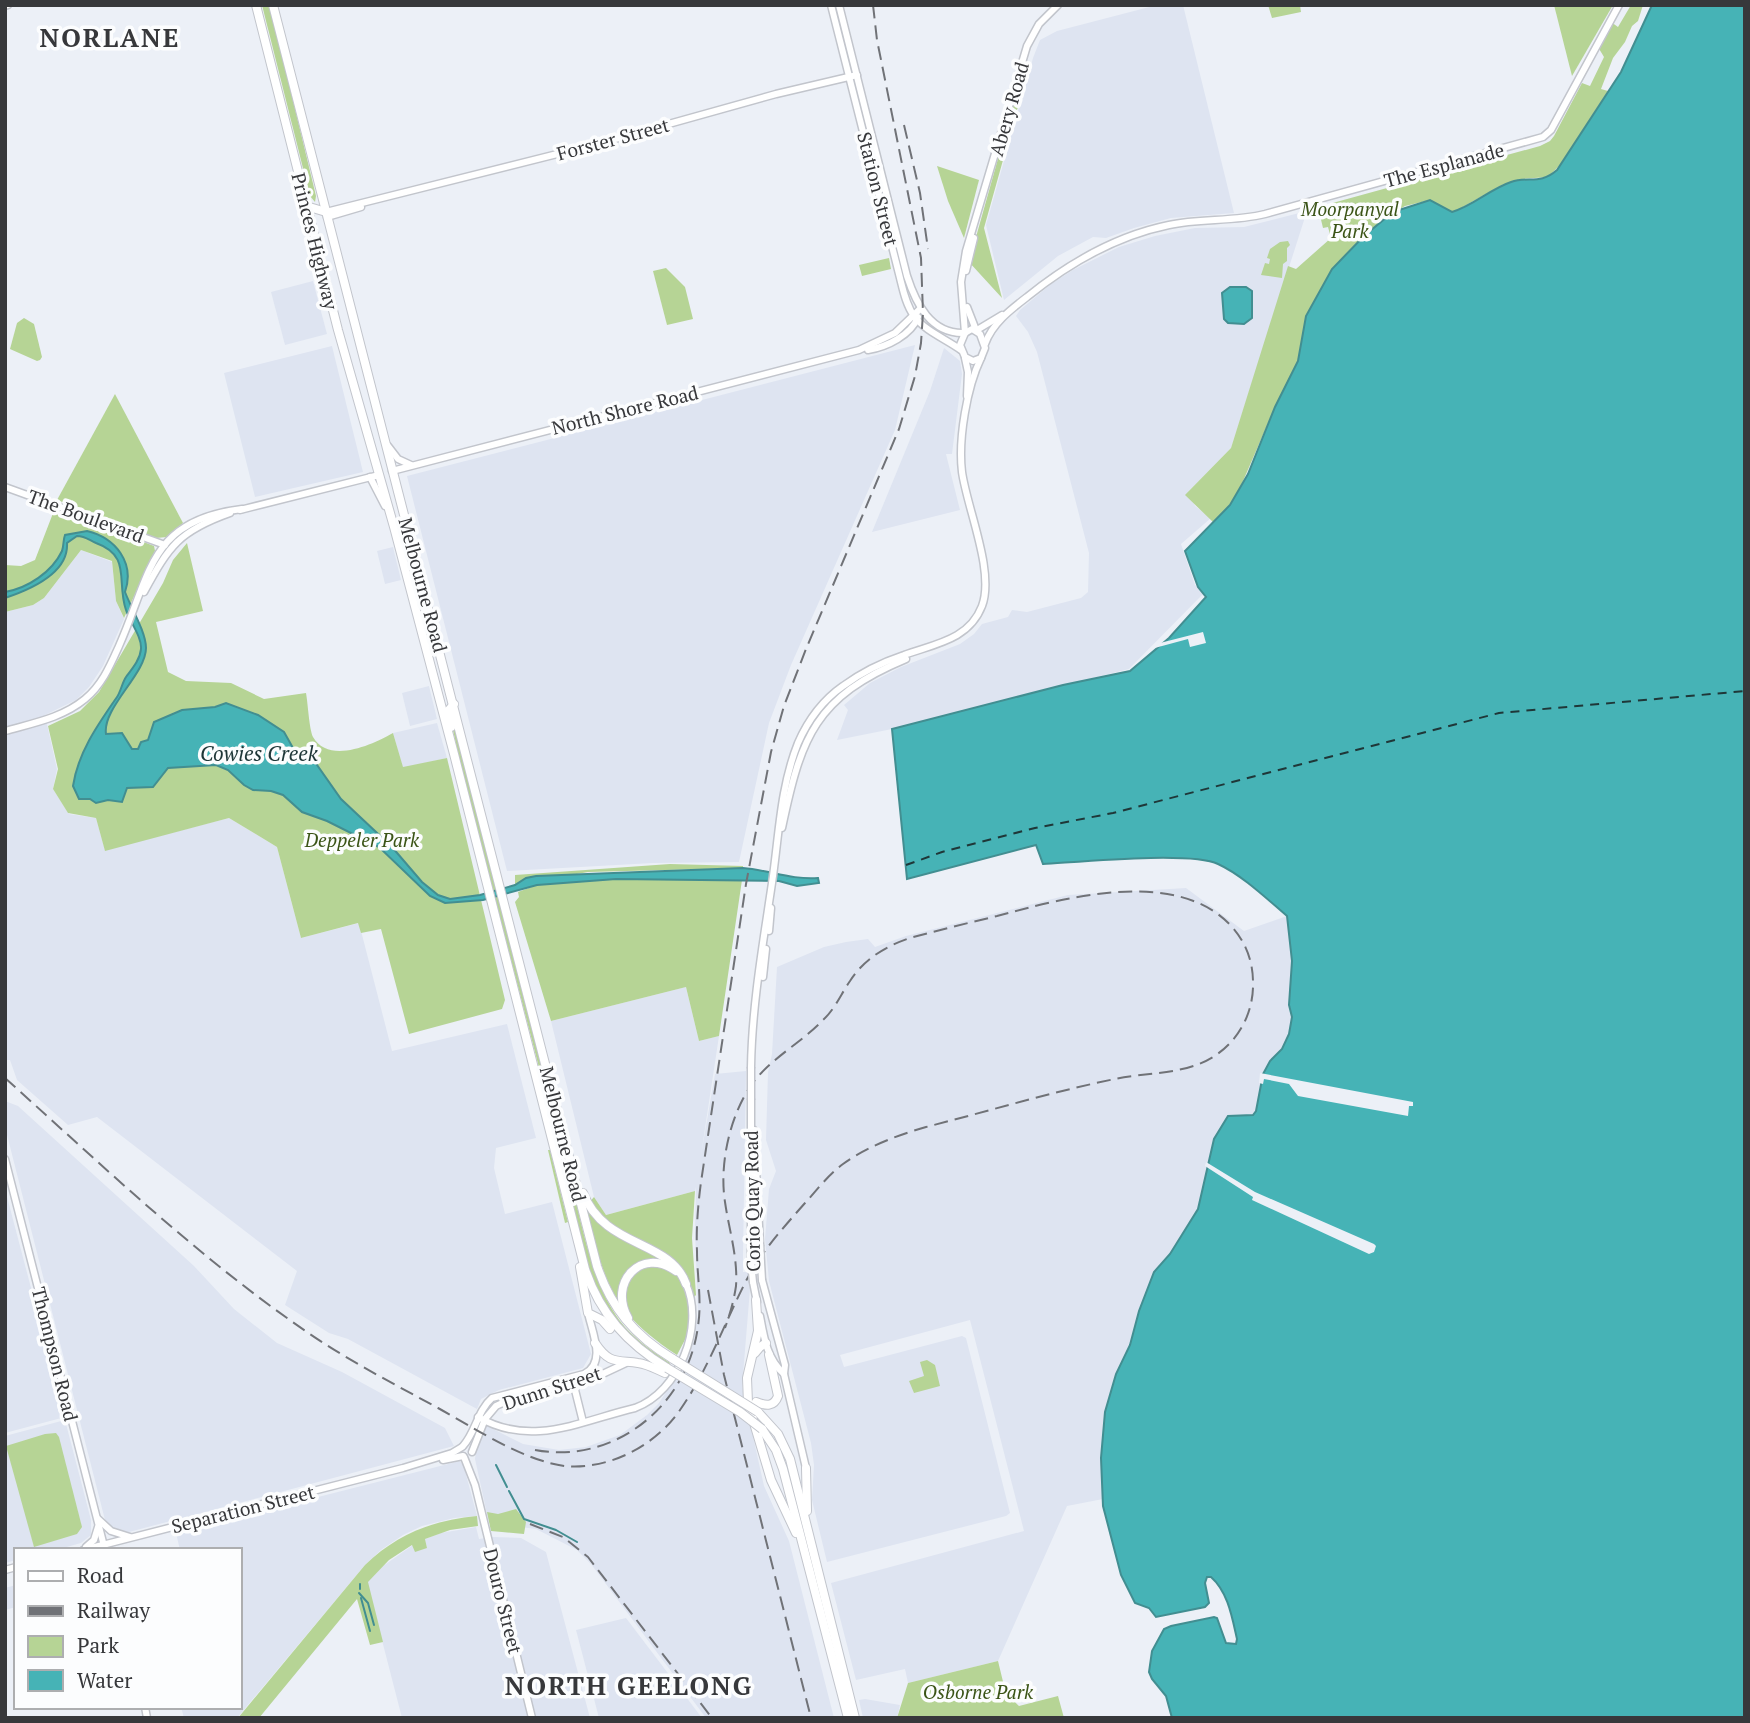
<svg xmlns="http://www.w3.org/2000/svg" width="1750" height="1723" font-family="'PT Serif',serif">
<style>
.built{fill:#dee4f1}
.green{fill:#b6d495}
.water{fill:#46b3b6;stroke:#428e91;stroke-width:2}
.pier{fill:#ecf0f7}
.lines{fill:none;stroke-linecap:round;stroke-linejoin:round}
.stream{stroke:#428e91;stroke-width:2}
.ferry{stroke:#1f3738;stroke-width:2;stroke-dasharray:9 7;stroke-linecap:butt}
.secondary-casing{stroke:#c2c5cc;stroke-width:9}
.highway-casing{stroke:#c2c5cc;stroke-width:10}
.secondary{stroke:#fff;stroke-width:6}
.highway{stroke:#fff;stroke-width:8}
.rail{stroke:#707277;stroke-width:2;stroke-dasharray:14 7;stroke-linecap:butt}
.secondary-bridge-casing{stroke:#c2c5cc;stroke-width:9;stroke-linecap:butt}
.highway-bridge-casing{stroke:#c2c5cc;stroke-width:10;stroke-linecap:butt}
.secondary-bridge{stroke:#fff;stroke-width:6}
.highway-bridge{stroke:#fff;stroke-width:8}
.labels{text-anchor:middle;stroke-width:7;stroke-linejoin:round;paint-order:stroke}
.street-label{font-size:19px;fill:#37383b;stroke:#fcfdfe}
.park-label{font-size:19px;font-style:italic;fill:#3b5417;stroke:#fcfdfe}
.water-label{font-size:21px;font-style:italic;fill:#1f3738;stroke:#fcfdfe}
.district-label{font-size:26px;font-weight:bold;letter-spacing:2px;fill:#37383b;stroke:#fcfdfe}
</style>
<rect width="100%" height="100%" fill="#ecf0f7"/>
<g class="built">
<polygon points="1157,5 1183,5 1234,213 1171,218 1134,228 1106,238 1093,237 1058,256 1004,300 986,225 1033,58 1040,40 1057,31"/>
<polygon points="1307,211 1231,448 1189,491 1195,506 1211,518 1181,544 1195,585 1204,593 1129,669 892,729 837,740 848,710 844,705 870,683 901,667 960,644 974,634 982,624 1008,617 1012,610 1027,612 1081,598 1088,592 1089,553 1037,352 1028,332 1016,316 1020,310 1051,284 1073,270 1119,247 1155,236 1195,228 1244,227"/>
<polygon points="313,281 327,334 285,345 271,292"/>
<polygon points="915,345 895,430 791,665 769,723 739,862 653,863 507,871 407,476"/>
<polygon points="332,346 363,472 255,497 224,373"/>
<polygon points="944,348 960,361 962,374 952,454 946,454 960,510 872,532 930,391"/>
<polygon points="393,547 401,580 385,584 377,551"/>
<polygon points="81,550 112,562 116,601 124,619 103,666 89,687 76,700 45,715 57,769 53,789 69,814 96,818 105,850 229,818 277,847 301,938 359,923 392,1051 507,1024 536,1138 496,1148 494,1168 505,1214 552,1202 591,1354 583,1368 499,1390 481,1399 477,1409 348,1339 329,1333 285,1305 297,1271 97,1117 68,1125 17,1080 10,1060 5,1060 5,612 33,605 44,598"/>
<polygon points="429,686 437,719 410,726 402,693"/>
<polygon points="437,723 447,758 403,768 393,733"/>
<polygon points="1186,888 1244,931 1287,916 1292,961 1289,1005 1292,1017 1289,1034 1282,1049 1264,1074 1256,1111 1253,1116 1228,1116 1214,1139 1198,1209 1170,1254 1154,1272 1139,1311 1130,1345 1116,1374 1101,1458 1103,1499 1067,1506 998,1661 908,1683 905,1669 856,1680 831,1583 1024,1531 970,1320 840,1355 844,1367 962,1336 966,1338 1010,1513 1006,1516 827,1562 812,1500 814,1465 811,1443 769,1281 765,1239 769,1189 776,1171 766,1140 768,1072 772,1054 777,967 824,947 846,942 868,939 875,947 906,936 1068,895"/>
<polygon points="686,987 699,1041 719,1036 701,1155 715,1074 746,1071 743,1255 743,1272 748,1272 750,1289 742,1387 764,1486 789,1541 834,1718 706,1718 591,1564 577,1550 536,1529 489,1523 475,1459 477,1444 485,1425 523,1444 559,1450 586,1447 620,1435 647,1415 659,1403 687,1359 694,1340 698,1314 695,1231 696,1187 695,1191 606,1215 594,1197 551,1021"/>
<polygon points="5,1101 18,1106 194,1266 234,1309 277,1343 342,1372 445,1428 454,1446 129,1532 115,1530 105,1520 5,1127"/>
<polygon points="5,1189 65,1417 5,1433"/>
<polygon points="65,1420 91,1520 91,1535 81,1543 56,1550 16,1550 16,1560 5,1563 5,1436"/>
<polygon points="460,1461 464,1467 477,1516 454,1518 422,1526 403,1535 381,1550 365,1565 237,1718 184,1718 181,1707 240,1707 240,1550 180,1550 176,1533"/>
<polygon points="476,1527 479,1539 493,1537 521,1538 546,1552 590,1718 402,1718 367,1582 383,1566 413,1545 427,1548 425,1539 441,1533"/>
<polygon points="16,1585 16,1607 5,1610 5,1588"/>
<polygon points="626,1618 702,1718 599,1718 576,1630"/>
<polygon points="865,1699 900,1705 897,1718 863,1718 859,1700"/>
</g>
<g class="green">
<polygon points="262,5 270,5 316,196 315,202 310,196"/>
<polygon points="1268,5 1300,5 1301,12 1272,18"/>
<polygon points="1554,5 1613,5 1572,76"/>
<polygon points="1631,5 1643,5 1638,21 1632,26 1625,42 1613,58 1601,89 1608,91 1560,165 1548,177 1521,179 1502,185 1452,213 1430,200 1405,206 1382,220 1332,269 1308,313 1298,361 1275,407 1240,488 1230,505 1213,522 1185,495 1231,448 1288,266 1296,269 1331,238 1328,227 1323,228 1318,207 1540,146 1550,141 1554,136 1582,83 1590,86 1604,57 1598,47 1611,22 1618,27"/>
<polygon points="1019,84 1024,85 984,228 1002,298 969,262"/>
<polygon points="937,166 979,180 964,238 948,201"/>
<polygon points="1288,241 1290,245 1287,248 1287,261 1283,264 1282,278 1261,275 1265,263 1269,264 1270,259 1267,258 1270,249 1280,242"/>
<polygon points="889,258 891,269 862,276 859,265"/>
<polygon points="666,268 685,287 693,319 667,325 653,271"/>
<polygon points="24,318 34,324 42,357 40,360 37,361 10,349 17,323"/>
<polygon points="115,394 183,523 167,537 156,538 57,500"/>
<polygon points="55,508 154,546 155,551 124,618 116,601 112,561 81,550 44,598 33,605 5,612 5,565 21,566 35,560"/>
<path d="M187 543 203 611 156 622 168 672 186 681 231 683 264 699 306 693C308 704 309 728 313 737 329 765 374 744 393 733L403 767 447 758 505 1000 502 1009 409 1034 381 929 361 933 358 923 301 938 277 847 229 818 105 851 96 818 68 813 53 789 58 769 48 726 80 711 99 692 163 583 173 560Z"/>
<polygon points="452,710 548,1090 556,1133 463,775 450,717"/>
<polygon points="670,864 743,866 743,868 588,872 515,885 515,875"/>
<polygon points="616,879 742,880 719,1036 699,1041 686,987 551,1021 515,902 519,897 518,892 537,885"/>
<path d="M560 1148 567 1165C580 1213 590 1282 620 1321 633 1338 652 1351 670 1363L669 1365C588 1326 575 1226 560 1148Z"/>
<polygon points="548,1150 550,1150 568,1222 565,1223"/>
<path d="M695 1191 692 1238 696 1295 690 1301 689 1332 677 1355C610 1311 604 1281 586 1206L594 1197 606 1215Z"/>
<polygon points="927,1360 935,1365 940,1386 914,1393 909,1381 924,1376 920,1362"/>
<polygon points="56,1433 59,1437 82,1527 77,1534 34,1547 6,1446 45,1434"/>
<polygon points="516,1509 526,1522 524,1534 491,1531 487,1512 498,1514"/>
<path d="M477 1516 478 1526 450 1530 425 1539 427 1548 415 1552 412 1545 389 1560 368 1582 383 1642 370 1645 357 1599 259 1718H238L365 1565C397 1534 433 1520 477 1516Z"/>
<polygon points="998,1661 1006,1694 1019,1706 1058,1696 1064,1718 897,1718 908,1683"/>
</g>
<g class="water">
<path d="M1652 5H1745V1718H1172L1166 1696 1152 1679 1149 1672 1152 1651 1164 1629 1171 1626 1214 1617 1217 1618 1226 1643 1236 1644 1237 1639C1232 1617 1228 1592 1211 1577H1207L1205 1583 1209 1603 1205 1607 1156 1617 1149 1608 1135 1603 1121 1575 1103 1506 1101 1458 1105 1412 1116 1374 1130 1345 1139 1311 1154 1272 1170 1254 1198 1209 1214 1139 1228 1116 1253 1115 1256 1111 1263 1074 1270 1061 1282 1049 1289 1034 1292 1017 1289 1005 1292 961 1287 916C1267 899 1242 875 1218 864 1191 851 1078 862 1043 864L1036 845 907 879 892 729 1063 685 1130 671 1169 638 1206 597 1198 587 1185 551 1230 505 1248 474 1275 407 1298 361 1306 316 1332 269 1364 236 1393 212 1430 200 1452 212C1473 206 1490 189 1511 182 1529 176 1540 185 1557 170L1621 72Z"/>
<polygon points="1230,287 1246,287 1252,291 1252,318 1244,324 1228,323 1224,319 1222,293"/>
<path d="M87 531C116 538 135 563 125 592 131 608 146 632 146 648 146 674 102 708 106 734L122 733 132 749H138L141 742 148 740 154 722 182 710 215 707 226 703 258 715 284 732 293 748 310 755 341 799 392 847 422 882 438 895 450 899 480 895 515 885 526 878 536 876 743 868C769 870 791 880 818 878L819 883 797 886 779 881 616 879 537 885 483 900 445 903 430 896 379 847 327 821 302 812 283 795 271 791 253 790 244 785 228 770 216 765 168 768 153 787 127 788 122 802 108 800 96 803 90 799H79L73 786C78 752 99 723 117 697 121 691 122 683 126 677 132 669 140 660 141 649 142 637 130 622 126 610 116 581 132 556 96 543 89 540 85 536 77 536L67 543C69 573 29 590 5 598V592C28 588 52 572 62 551 64 545 63 540 65 535Z"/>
</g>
<g class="pier">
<polygon points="1203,632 1206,643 1190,647 1188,639 1151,649 1156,644"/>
<polygon points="1260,1073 1413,1102 1413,1106 1409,1106 1408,1116 1298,1096 1289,1084 1264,1079 1263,1084 1259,1083"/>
<polygon points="1206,1162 1255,1192 1374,1244 1376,1246 1374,1252 1369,1254 1252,1200 1253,1197 1205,1166"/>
</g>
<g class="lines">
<g class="stream">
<polyline points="496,1465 507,1487"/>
<polyline points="509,1491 524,1519 556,1530 577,1542"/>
<polyline points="360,1589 360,1584"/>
<polyline points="359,1593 368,1603 374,1625"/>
<polyline points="361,1598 370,1631"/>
</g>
<polyline class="ferry" points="906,865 942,852 1035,828 1113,813 1499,713 1745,691"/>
<g class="secondary-casing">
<g id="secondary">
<path d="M831 5 900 278C903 290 906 305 914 316 925 331 946 339 961 350"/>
<path d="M839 5 907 276C916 304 931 334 964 333"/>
<polyline points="5,6 8,5"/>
<polyline points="326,212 597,144 776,94 857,75"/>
<polyline points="327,217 361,207"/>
<polyline points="966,271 974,238"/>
<polyline points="967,307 976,330"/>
<polygon points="972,329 980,334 985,348 981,358 973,361 965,357 960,345 965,333"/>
<polyline points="977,330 1002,315"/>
<polyline points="965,333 961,282 966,251 1027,46 1039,24 1058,5"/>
<path d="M985 344C992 324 1010 310 1027 297 1069 263 1115 236 1169 225 1201 218 1233 222 1265 214L1543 137 1551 130 1619 5"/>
<path d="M868 350C887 347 911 335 918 317"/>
<polyline points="965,358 968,372 967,396"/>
<polyline points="388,446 398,459 411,465"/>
<polyline points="392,471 859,350 895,333 920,309"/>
<polyline points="370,477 385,506"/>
<polyline points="5,487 165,545"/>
<polyline points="240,510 379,475"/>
<path d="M144 592C169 546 179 531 230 513"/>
<path d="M5 731C33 723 62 718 85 699 102 685 110 666 119 646 151 574 149 520 242 509"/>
<path d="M782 828C801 737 815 697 906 659"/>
<polyline points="769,931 771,908"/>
<polyline points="763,977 766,949"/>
<path d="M751 1067C752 1005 763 944 772 883 779 836 780 788 798 743 808 720 823 700 843 686 862 672 883 662 904 655 934 644 969 640 982 606 995 572 967 508 962 472 958 439 967 387 981 358"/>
<polyline points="754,1130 760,1245"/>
<polyline points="5,1159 105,1550"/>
<polyline points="751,1262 751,1100"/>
<polyline points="762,1280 785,1365 784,1374 806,1468"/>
<polyline points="753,1282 757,1302"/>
<path d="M760 1316C764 1338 767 1359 784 1374"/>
<polyline points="573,1382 583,1422"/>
<path d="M478 1417C532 1448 580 1421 635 1408 679 1392 705 1326 686 1284"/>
<path d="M463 1446C476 1432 477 1411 492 1398L584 1374C607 1363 592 1332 588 1313"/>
<polyline points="472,1452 485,1419 496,1406 509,1400 592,1379 626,1363"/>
<polyline points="464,1457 475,1485 532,1718"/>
<polyline points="443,1460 463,1456"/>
<polyline points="98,1519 111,1531 130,1537"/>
<polyline points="86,1547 94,1540 98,1527"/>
<polyline points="83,1550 403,1468 452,1453 462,1447"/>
<polyline points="5,1570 16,1567"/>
<polyline points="145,1707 147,1718"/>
</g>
</g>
<g class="highway-casing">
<g id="highway">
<path d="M256 5 338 330 394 527 454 754 585 1269C600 1314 627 1343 667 1368"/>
<path d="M273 5C381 426 489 846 597 1266 611 1308 635 1336 673 1359"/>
<polyline points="306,206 326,212"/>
<polyline points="451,727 448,711 454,704"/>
<path d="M583 1193C605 1249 670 1239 686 1284"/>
<polyline points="580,1267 588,1313 602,1320 610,1329"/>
<polyline points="756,1300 758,1331 747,1378 748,1403 771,1480 796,1533"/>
<path d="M628 1318C608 1283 641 1246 676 1271"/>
<path d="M595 1343C609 1364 616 1360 638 1363 647 1364 656 1369 665 1373"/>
<polyline points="755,1353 760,1347 766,1343"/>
<path d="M756 1402C766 1406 774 1407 778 1396L769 1355"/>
<polyline points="758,1412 778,1434 790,1459 855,1718"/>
<polyline points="762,1429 776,1450 783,1469 848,1718"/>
<polyline points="806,1468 807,1511"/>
</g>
</g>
<use href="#secondary" class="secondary"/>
<use href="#highway" class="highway"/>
<g class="rail">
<polyline points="904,125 920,193 928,249"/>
<path d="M5 1078C103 1166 199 1258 307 1332 349 1361 394 1384 438 1408 474 1428 524 1461 565 1466 609 1470 655 1446 680 1410 708 1370 724 1324 746 1281 762 1251 783 1228 805 1203 817 1190 828 1175 843 1164 866 1147 898 1135 926 1127 989 1111 1051 1092 1115 1079 1147 1072 1184 1075 1213 1057 1239 1041 1254 1012 1253 982 1253 962 1246 943 1233 928 1179 866 1064 898 997 916 968 923 939 930 910 938 886 946 864 959 850 981 841 994 835 1009 823 1020 801 1043 771 1058 752 1084 730 1115 719 1164 725 1202 729 1230 738 1257 736 1286 734 1300 730 1314 725 1328"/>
<polyline points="708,1290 724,1375 811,1718"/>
<path d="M535 1450C615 1465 688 1405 698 1326 702 1301 697 1276 697 1251 696 1228 698 1205 701 1182L746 884 771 752 784 706 806 649 899 429 915 376 921 343 923 313 921 258 877 40 873 5"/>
<polyline points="530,1524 563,1537 588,1557 712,1718"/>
</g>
<g class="secondary-bridge-casing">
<g id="secondary-bridge">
<polyline points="751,1067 751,1100"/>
<polyline points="760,1245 762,1280"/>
<polyline points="751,1262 753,1282"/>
</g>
</g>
<g class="highway-bridge-casing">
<g id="highway-bridge">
<polyline points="673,1359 758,1412"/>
<polyline points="667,1368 740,1412 762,1429"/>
</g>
</g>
<use href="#secondary-bridge" class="secondary-bridge"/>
<use href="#highway-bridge" class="highway-bridge"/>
</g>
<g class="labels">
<g class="street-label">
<text transform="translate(1009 109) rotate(-74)" y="7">Abery Road</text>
<text transform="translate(613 139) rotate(-15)" y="7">Forster Street</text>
<text transform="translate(1444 165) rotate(-15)" y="7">The Esplanade</text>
<text transform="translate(878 189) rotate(76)" y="7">Station Street</text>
<text transform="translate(315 241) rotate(76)" y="7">Princes Highway</text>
<text transform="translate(625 410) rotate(-14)" y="7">North Shore Road</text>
<text transform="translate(86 516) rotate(20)" y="7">The Boulevard</text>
<text transform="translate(423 585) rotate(75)" y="7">Melbourne Road</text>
<text transform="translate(563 1134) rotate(76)" y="7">Melbourne Road</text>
<text transform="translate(752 1201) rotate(-91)" y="7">Corio Quay Road</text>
<text transform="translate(55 1354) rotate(76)" y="7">Thompson Road</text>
<text transform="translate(552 1388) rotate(-18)" y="7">Dunn Street</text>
<text transform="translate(243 1509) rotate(-14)" y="7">Separation Street</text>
<text transform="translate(503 1601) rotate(76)" y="7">Douro Street</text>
</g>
<g class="park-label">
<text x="1350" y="216">Moorpanyal<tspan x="1350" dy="22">Park</tspan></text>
<text x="362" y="847">Deppeler Park</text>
<text x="978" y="1699">Osborne Park</text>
</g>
<g class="water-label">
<text x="259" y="761">Cowies Creek</text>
</g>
<g class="district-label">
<text x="110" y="47">NORLANE</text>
<text x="629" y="1695">NORTH GEELONG</text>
</g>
</g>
<rect width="1750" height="1723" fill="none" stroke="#37383b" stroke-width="14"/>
<rect x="14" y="1548" width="228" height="161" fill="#fcfdfe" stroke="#adaeb0" stroke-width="2"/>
<rect x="28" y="1571" width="35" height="10" fill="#ffffff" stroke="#adaeb0" stroke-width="2"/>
<text x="77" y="1583" font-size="21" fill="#37383b">Road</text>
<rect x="28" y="1606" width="35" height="10" fill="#707277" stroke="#adaeb0" stroke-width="2"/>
<text x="77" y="1618" font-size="21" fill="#37383b">Railway</text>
<rect x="28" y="1636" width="35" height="21" fill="#b6d495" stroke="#adaeb0" stroke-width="2"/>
<text x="77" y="1653" font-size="21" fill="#37383b">Park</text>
<rect x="28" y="1670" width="35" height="21" fill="#46b3b6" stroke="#adaeb0" stroke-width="2"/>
<text x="77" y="1688" font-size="21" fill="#37383b">Water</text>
</svg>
